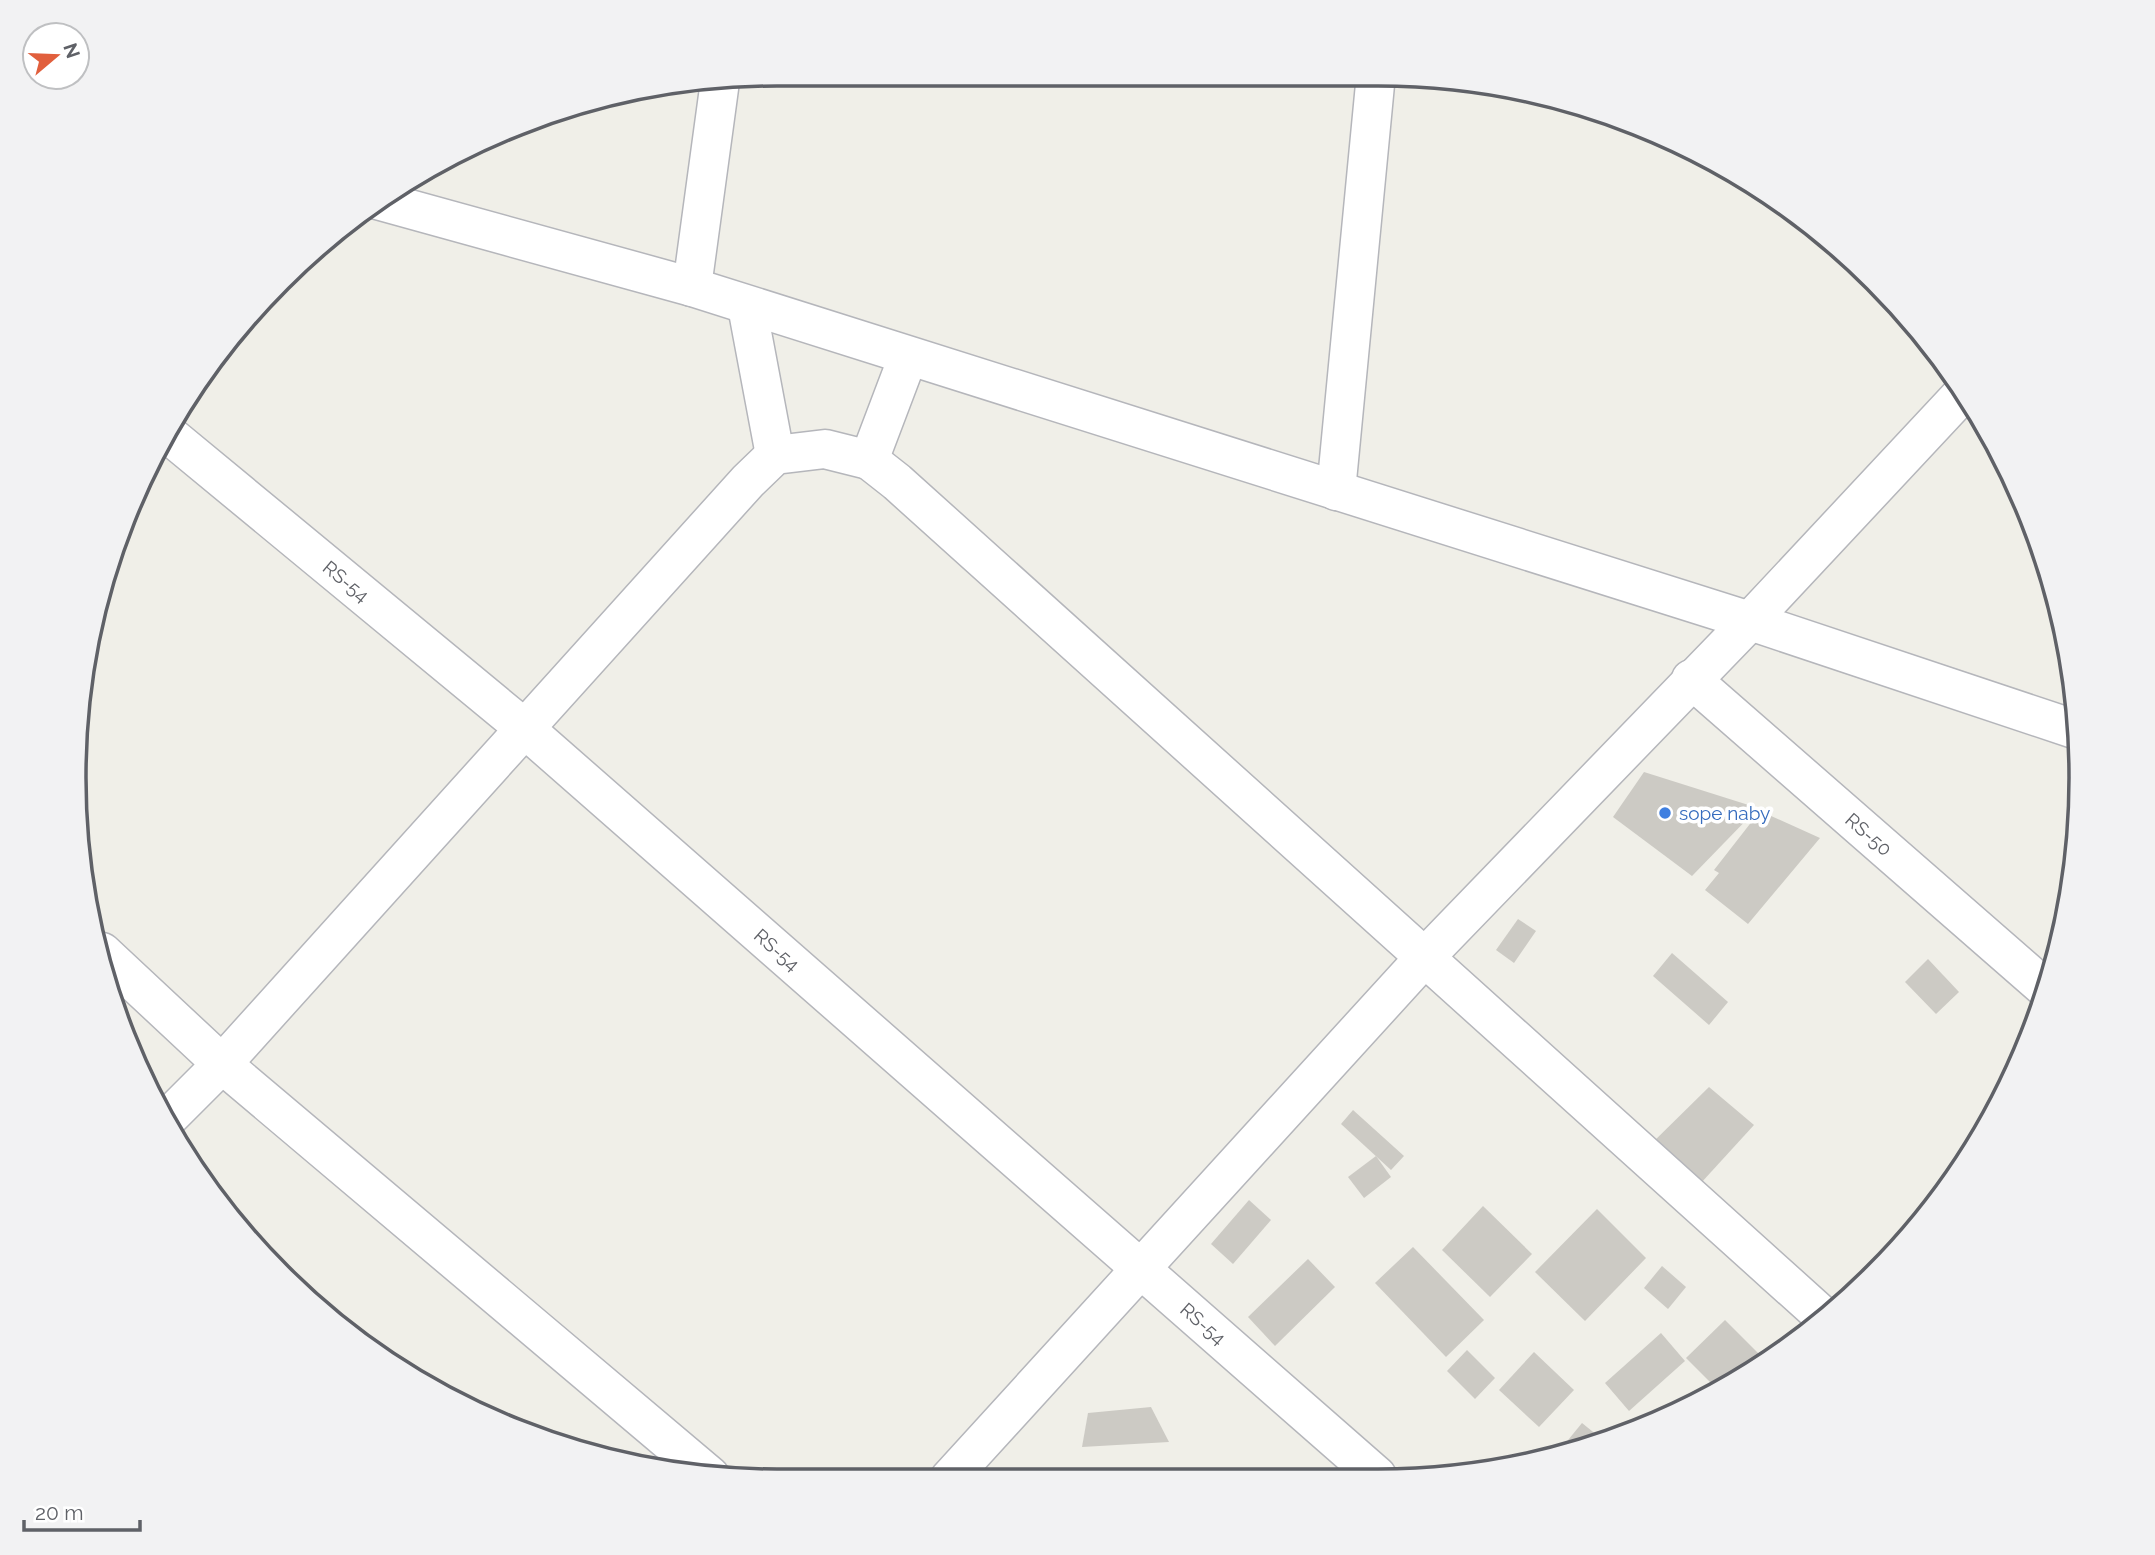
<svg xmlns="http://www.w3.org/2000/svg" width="2155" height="1555" font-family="Raleway,sans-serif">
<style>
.building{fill:#cccac4}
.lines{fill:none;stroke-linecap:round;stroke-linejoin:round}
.minor-casing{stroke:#b5b6bb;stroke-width:41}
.minor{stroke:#fff;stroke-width:38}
.shop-dot{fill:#3f7fe0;stroke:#fff;stroke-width:2.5}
.labels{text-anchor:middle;stroke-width:7;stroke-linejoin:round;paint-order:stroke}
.street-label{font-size:19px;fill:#5f6167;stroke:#fff}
.shop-label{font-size:19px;fill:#366cbe;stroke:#fff;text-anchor:start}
.rim{fill:none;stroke:#5f6167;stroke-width:3.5}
</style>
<rect width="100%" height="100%" fill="#f0efe8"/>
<g class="building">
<polygon points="1644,772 1758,808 1692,876 1613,817"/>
<polygon points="1760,811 1820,838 1748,924 1705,890 1719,873 1714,870"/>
<polygon points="1518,919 1536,931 1514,963 1496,950"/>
<polygon points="1672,953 1728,1002 1709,1025 1653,976"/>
<polygon points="1928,959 1959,992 1936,1014 1905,982"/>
<polygon points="1709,1087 1754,1125 1690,1195 1646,1149"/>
<polygon points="1353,1110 1404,1156 1391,1170 1341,1124"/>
<polygon points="1376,1156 1391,1177 1364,1198 1348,1177"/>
<polygon points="1249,1200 1271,1220 1233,1264 1211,1244"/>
<polygon points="1483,1206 1532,1254 1490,1297 1442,1250"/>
<polygon points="1597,1209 1646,1258 1585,1321 1535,1272"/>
<polygon points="1413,1247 1484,1320 1446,1357 1375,1283"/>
<polygon points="1308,1259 1335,1287 1275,1346 1248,1317"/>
<polygon points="1662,1266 1686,1287 1668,1309 1644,1288"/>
<polygon points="1725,1320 1768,1363 1718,1390 1686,1358"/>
<polygon points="1661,1333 1685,1361 1629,1411 1605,1383"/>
<polygon points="1467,1350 1495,1378 1475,1399 1447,1371"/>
<polygon points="1534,1352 1574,1390 1539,1427 1499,1390"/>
<polygon points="1151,1407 1169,1442 1082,1447 1088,1413"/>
<polygon points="1582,1423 1603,1440 1569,1449 1564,1445"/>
</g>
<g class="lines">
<g class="minor-casing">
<g id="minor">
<polyline points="377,200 692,287 1750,621 2077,730"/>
<polyline points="692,287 720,81"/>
<polyline points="747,306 775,455"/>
<path id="s1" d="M168 434 524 728 1377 1476"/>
<polyline points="869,460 897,482 1826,1319"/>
<polyline points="1336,491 1376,74"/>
<path id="s2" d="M1691 679 2046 989"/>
<polyline points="102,952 222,1064 710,1476"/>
<polyline points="166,1120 222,1064 748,481 775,455 825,449 869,460 908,357"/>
<polyline points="949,1479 1425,957 1750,621 1964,392"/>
</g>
</g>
<use href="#minor" class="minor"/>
</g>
<circle class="shop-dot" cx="1665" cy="813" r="7"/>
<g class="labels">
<g class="street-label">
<text dy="7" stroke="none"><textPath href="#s1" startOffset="231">RS-54</textPath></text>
<text dy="7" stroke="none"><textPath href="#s2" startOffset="236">RS-50</textPath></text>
<text dy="7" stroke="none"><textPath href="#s1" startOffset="798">RS-54</textPath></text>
<text dy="7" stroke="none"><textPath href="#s1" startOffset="1365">RS-54</textPath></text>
</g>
<g class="shop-label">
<text x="1679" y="820">sope naby</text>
</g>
</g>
<path d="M0 0H2155V1555H0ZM777 86H1378A691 691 0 0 1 2069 777V778A691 691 0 0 1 1378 1469H777A691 691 0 0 1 86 778V777A691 691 0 0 1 777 86Z" fill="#f2f2f3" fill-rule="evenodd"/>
<path class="rim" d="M777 86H1378A691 691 0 0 1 2069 777V778A691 691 0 0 1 1378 1469H777A691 691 0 0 1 86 778V777A691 691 0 0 1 777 86Z"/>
<g transform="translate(56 56) rotate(71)"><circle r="33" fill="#ffffff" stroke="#bfc0c2" stroke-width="2"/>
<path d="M0-5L12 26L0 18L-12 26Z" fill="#e15f3d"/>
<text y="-10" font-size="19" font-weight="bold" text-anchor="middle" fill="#5f6167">N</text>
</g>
<path d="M24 1520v10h116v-10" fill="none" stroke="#5f6167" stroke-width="3.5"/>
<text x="35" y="1520" font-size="21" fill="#5f6167" stroke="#ffffff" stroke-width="5" paint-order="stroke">20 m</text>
</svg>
